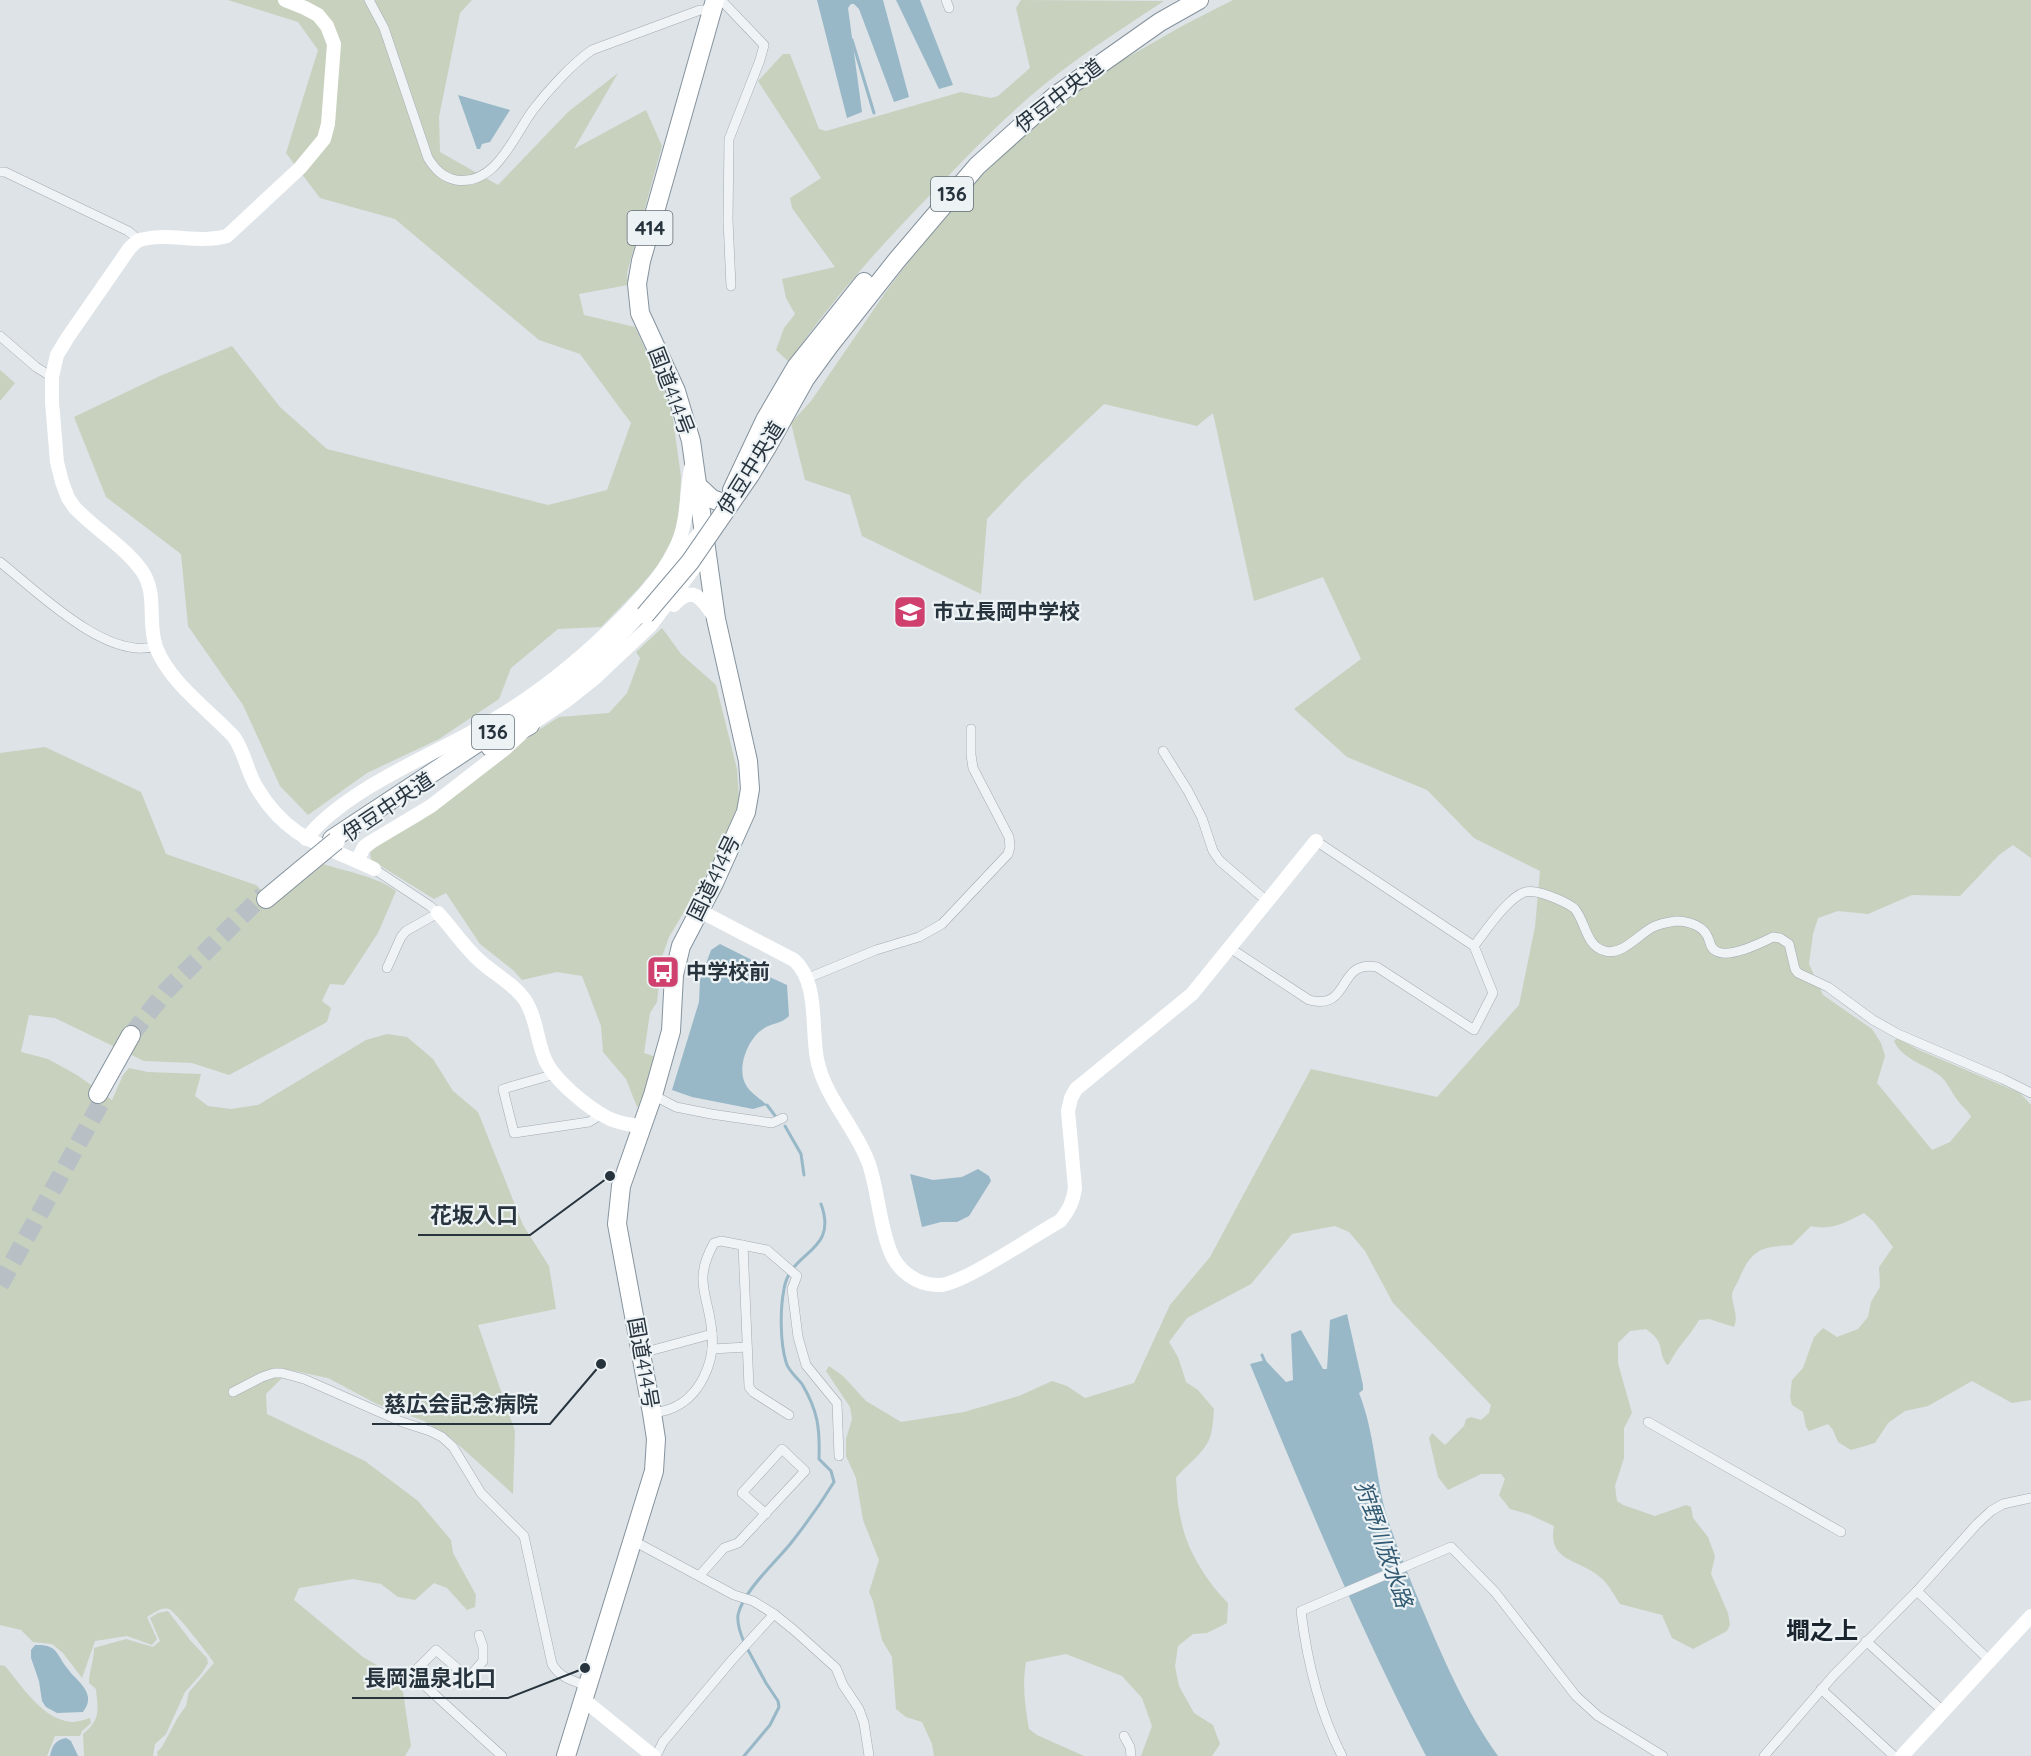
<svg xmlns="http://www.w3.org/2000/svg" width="2031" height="1756" font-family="Quicksand,'Noto Sans JP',sans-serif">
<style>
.green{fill:#c7d1be}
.water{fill:#98b8c8}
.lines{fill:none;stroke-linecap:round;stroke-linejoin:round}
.stream{stroke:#98b8c8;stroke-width:3}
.highway-tunnel{stroke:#b9c0c5;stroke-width:18;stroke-dasharray:18 9;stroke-linecap:butt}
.street-casing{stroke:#a3abb1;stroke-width:10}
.highway-casing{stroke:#85939e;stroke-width:20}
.street{stroke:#f0f3f6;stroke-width:9}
.secondary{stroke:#fff;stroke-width:14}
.highway{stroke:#fff;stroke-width:18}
.highway-bridge-casing{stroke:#85939e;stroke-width:20;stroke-linecap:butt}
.highway-bridge{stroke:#fff;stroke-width:18}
.labels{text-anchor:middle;stroke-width:4.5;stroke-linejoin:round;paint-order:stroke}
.shield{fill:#edf2f5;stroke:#626d75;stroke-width:1.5}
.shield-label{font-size:20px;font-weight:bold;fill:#27343e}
.street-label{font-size:21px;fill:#27343e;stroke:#edf2f5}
.poi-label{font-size:21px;font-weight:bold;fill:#27343e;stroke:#edf2f5;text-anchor:start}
.water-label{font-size:22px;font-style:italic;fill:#315a72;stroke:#edf2f5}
.quarter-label{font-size:24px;font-weight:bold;fill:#19242f;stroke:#edf2f5}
.leader{fill:none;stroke:#27343e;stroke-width:2}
.callout-dot{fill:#27343e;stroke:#edf2f5;stroke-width:2}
.callout-label{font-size:22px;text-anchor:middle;font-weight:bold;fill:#27343e;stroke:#edf2f5;stroke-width:4.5;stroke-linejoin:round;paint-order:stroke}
</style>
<rect width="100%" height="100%" fill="#dde3e7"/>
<g class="green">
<polygon points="228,0 472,0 460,13 439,117 440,152 498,185 568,112 618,73 574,149 646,110 662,146 627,273 628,285 579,294 584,315 635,327 671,405 681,477 679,522 671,542 658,565 640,587 601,627 558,629 511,668 499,699 439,739 367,773 308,815 280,786 243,705 188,626 181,554 106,497 74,417 160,376 232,346 280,407 327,449 548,505 607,490 631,423 580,354 539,340 395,219 320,198 286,153 318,50 298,22"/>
<path d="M1021 0 1164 1C1117 32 1069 62 1027 99 995 127 965 158 936 189 883 243 832 299 789 362L776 350 784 328 795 314 786 298 782 279 835 267 792 208 790 198 821 178 758 81 783 54H790L819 129 826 131 961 92 991 98 998 96 1030 68 1016 8Z"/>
<path d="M1233 0H2031V858L2013 845 1999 855 1960 896 1912 895 1868 914 1838 911 1818 918 1813 934 1809 964 1823 995 1872 1029 1881 1043 1885 1056 1877 1083 1932 1150 1950 1142 1971 1117C1968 1110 1963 1108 1959 1102 1951 1093 1949 1083 1939 1075 1924 1064 1902 1059 1894 1041L1897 1038 1919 1050 2020 1093 2031 1105V1400L2012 1403 1972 1381 1928 1406 1905 1411 1888 1423 1875 1443 1851 1450 1838 1442 1833 1430 1828 1424 1809 1431 1806 1427 1803 1412 1792 1405 1790 1397 1792 1380 1803 1368 1814 1337 1823 1328 1837 1337 1858 1329 1868 1317 1871 1302 1880 1287 1879 1267 1893 1247 1874 1222 1864 1213C1846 1222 1832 1231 1811 1226L1792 1245C1763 1247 1752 1248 1740 1277 1738 1282 1733 1289 1732 1294 1732 1306 1739 1316 1734 1327L1709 1319 1699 1320C1690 1336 1677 1347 1669 1364L1667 1365C1656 1349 1667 1344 1646 1329L1630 1331 1618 1343V1363L1632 1413 1624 1428V1458L1615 1486 1617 1501 1623 1505 1655 1516 1686 1505 1691 1507 1693 1518 1708 1537 1715 1556 1711 1574 1728 1613 1730 1625 1727 1631 1693 1649 1672 1638 1662 1615 1620 1604C1614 1595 1608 1583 1600 1577 1579 1559 1547 1562 1554 1526L1528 1514 1510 1509 1499 1495 1505 1479 1501 1474H1481L1448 1490 1438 1477 1429 1438 1432 1433 1445 1445 1464 1426 1466 1419 1471 1417 1481 1420 1489 1413 1491 1405 1393 1303 1365 1251 1349 1232 1335 1226 1292 1234 1251 1284 1187 1318 1169 1342 1178 1357 1186 1382 1198 1390 1214 1409C1213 1418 1213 1429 1210 1437 1205 1453 1186 1465 1176 1478 1177 1490 1177 1503 1180 1515 1185 1547 1205 1580 1228 1603L1227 1623 1207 1633 1193 1634 1178 1646 1175 1666 1179 1686 1194 1713 1213 1725 1220 1744 1212 1756H1141L1152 1726 1142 1698 1122 1676 1066 1654 1026 1662C1022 1685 1025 1706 1029 1729L1037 1735 1084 1756H934L932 1744 922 1722 906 1717 896 1709 892 1657 882 1640 873 1601 869 1592 879 1560 863 1520 856 1478 846 1456V1439L852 1419 850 1407 826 1371 829 1366 843 1376 866 1401 901 1422 964 1412 1019 1396 1052 1381 1067 1386 1085 1398 1134 1383 1170 1305 1210 1257 1311 1069 1437 1097 1519 1005 1535 927 1540 871 1474 838 1427 790 1347 757 1294 709 1361 659 1323 577 1254 601 1213 413 1197 426 1104 404 1023 481 987 519 981 594 862 536 850 495 805 480 791 423 811 401 885 293 918 249 977 180 1035 125 1107 69 1184 25Z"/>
<polygon points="0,370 15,383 0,401"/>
<polygon points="662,628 681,654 716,685 737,769 739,798 737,808 712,865 669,937 662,957 657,1002 650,1013 644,1053 656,1057 644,1100 637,1107 626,1079 603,1052 601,1026 582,976 557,972 522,980 514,971 480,944 446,893 434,899 371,860 370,853 378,845 419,822 537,731 559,717 609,713 627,693 640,658 636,652"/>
<path d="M45 747 141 792 166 854 256 885 273 901 293 889 323 864C347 872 376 876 396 891L378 933 344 985 330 984 322 1001 331 1008 327 1022 229 1075 192 1063 144 1061 55 1018 29 1015 21 1052 48 1059 77 1075 112 1100 123 1075 129 1068 148 1072 201 1074 195 1096 208 1106 231 1109 258 1105 366 1040 387 1034 407 1037 433 1059 453 1091 478 1112 523 1225 549 1266 556 1309 478 1325 515 1431 513 1494 451 1438 424 1421 377 1404 328 1378 290 1370 266 1394 267 1414 365 1461 418 1501 451 1540 453 1553 476 1595 475 1607 467 1610 447 1588 434 1583 415 1600 398 1597 381 1584 353 1579 299 1588 294 1600 363 1657 389 1672 403 1692 411 1746 405 1756H158L157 1752 162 1747 178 1717 186 1706 189 1692 214 1663C210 1656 175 1611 169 1609 161 1607 154 1613 147 1617L157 1639 152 1645 127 1636 95 1641 82 1678 63 1653 52 1644 33 1642 21 1630 0 1625V753Z"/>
<path d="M168 1611 190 1640 207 1658 208 1663 202 1673 185 1692 166 1734 155 1744 153 1756H84L83 1734C101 1719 98 1711 96 1689L89 1683C89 1671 94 1661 94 1648L126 1639 153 1647 160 1641 150 1618 158 1613Z"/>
<path d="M0 1665 5 1666C23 1687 42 1719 71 1722 77 1722 84 1720 90 1718L91 1723 82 1731 80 1736H55L47 1756H0Z"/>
</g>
<g class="water">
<polygon points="817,0 883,0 909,97 894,102 859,9 854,4 851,4 848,8 862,112 847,118"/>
<polygon points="896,0 920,0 953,85 939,89"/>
<polygon points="458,95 510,110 490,142 482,144 480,149 477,149"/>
<path d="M720 944 750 959 763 974 787 985 789 1016C782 1024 771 1023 763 1029 748 1038 736 1069 746 1085 750 1093 761 1099 767 1105L753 1109 692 1097 672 1090 699 1002 700 980 711 950Z"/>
<polygon points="978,1169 989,1176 991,1181 969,1216 957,1222 941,1222 922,1227 910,1174 933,1180 962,1177"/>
<path d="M1347 1314 1363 1385V1390L1359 1393C1375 1433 1375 1476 1387 1517 1397 1547 1409 1577 1421 1606 1443 1658 1465 1710 1498 1756H1426C1360 1629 1305 1497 1250 1364L1265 1360 1286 1382 1293 1380 1291 1334 1301 1330 1323 1369H1327L1330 1320Z"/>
<path d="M35 1645C58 1644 56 1654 67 1668 77 1682 98 1693 83 1712L57 1713 46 1707 42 1701 39 1681 31 1658V1650Z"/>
<path d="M66 1738 71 1741 78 1756H50C52 1746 55 1740 66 1738Z"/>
</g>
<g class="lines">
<g class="stream">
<polyline points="852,40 874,113"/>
<polyline points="767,1105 776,1117"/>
<polyline points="785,1126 801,1154 804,1175"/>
<polyline points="1262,1355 1265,1362"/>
<path d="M744 1642C741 1635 737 1623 738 1615 743 1591 775 1563 791 1543 806 1524 821 1503 834 1482L831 1471 819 1459C820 1428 818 1411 802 1384 797 1377 788 1371 786 1362 780 1342 780 1309 784 1289 790 1250 839 1253 821 1204"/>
<polyline points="744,1756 770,1725 779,1707 778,1701 766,1683 747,1648"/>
</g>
<g class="highway-tunnel">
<polyline points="131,1035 166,991 263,895"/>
<polyline points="0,1285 104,1097"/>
</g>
<g class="street-casing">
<g id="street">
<path d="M369 0 384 28 428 158C435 169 442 177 456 180 496 186 513 137 533 110 548 90 572 64 592 50L700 10H713"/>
<polyline points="721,0 764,45 760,60 729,139 728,220 731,286"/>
<polyline points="946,0 949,8"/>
<polyline points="0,172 5,172 128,231 139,240"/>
<polyline points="0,336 36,367 52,377"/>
<path d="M0 562C36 590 107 662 156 646"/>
<polyline points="1163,751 1188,791 1202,818 1213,851 1220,861 1268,902"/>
<polyline points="374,869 430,906 438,913 406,931 401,937 387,968"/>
<path d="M1474 946C1485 932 1508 897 1525 892 1537 889 1564 901 1574 908 1586 921 1585 946 1605 951 1622 956 1639 934 1653 927 1659 924 1669 922 1676 921 1689 921 1705 926 1709 940 1711 945 1711 949 1716 951 1729 959 1761 943 1773 937L1780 938 1789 944 1795 969 1798 973 1828 987 1873 1020 1898 1034 2003 1079 2031 1093"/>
<path d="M1230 948 1309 1000C1352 1011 1336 959 1377 967L1474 1030 1493 993 1474 946 1316 841"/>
<polyline points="808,978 876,950 919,937 942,924 1008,854 1010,847 1009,837 973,768 971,755 971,729"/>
<polyline points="555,1074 503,1089 514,1133 589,1122 602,1114"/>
<polyline points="653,1095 676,1107 711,1114 772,1123 783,1118"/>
<polyline points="743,1245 749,1387 753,1392 789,1415"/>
<polyline points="712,1349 747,1347"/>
<polyline points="642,1353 712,1334"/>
<path d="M233 1392 262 1377 274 1373H282L304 1379 402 1422 430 1431 442 1437 453 1447 481 1493 524 1536 552 1664C560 1678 573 1681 588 1686"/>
<path d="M652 1413C658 1412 665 1411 670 1409 700 1398 715 1362 712 1333 709 1295 692 1282 714 1243L721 1241 767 1250 797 1276 792 1289 798 1337 806 1365 837 1403 839 1456"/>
<polyline points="1648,1422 1841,1532"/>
<polyline points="632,1540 734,1595 753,1601 774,1614 795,1631 836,1668 843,1685 859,1709 864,1723 869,1756"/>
<polyline points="700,1575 724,1548 738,1543 805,1471 782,1449 742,1493 766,1514"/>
<polyline points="1917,1591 1989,1660"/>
<polyline points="479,1635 483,1647 483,1661 471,1675 465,1675 436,1650 412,1674 502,1756"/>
<polyline points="1866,1641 1943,1711"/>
<polyline points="1821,1689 1894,1756"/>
<polyline points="1124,1736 1130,1747 1131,1756"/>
<polyline points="656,1756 663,1742 732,1660 774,1614"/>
<path d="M1342 1756C1319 1711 1307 1661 1301 1611L1451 1547 1495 1592 1576 1696 1598 1716 1663 1756"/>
<polyline points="1764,1756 1834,1675 1917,1591 1977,1524 1991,1511 2003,1504 2031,1498"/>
</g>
</g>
<g class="highway-casing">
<g id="highway">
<polyline points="767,447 805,379 829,346 897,260 977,166 1055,96 1160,22 1199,0"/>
<polyline points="697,485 712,499 723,503"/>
<polyline points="732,490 765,420 796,367 864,282"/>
<polyline points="490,747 530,725"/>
<polyline points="332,839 547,697 600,654 641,611"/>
<polyline points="266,899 302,869"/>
<polyline points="98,1094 131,1035"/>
<polyline points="566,1756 654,1471 656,1439 652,1413 617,1224 621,1186 653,1095 671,1031 674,975 681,946 714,883 746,812 750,789 748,761 716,619 691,441 676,391 640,313 637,284 641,261 715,0"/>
</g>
</g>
<use href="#street" class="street"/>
<g class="secondary">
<path d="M285 0 305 8 318 15 327 26 334 44 328 124 324 139 300 168 227 236C200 244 166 232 140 240 136 241 133 245 129 249L68 337 57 355 52 377V402L57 462 62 482 68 498 75 508C96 530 125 547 142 571 158 594 147 622 156 647 169 682 209 710 234 737 245 753 247 772 257 788 288 840 324 845 374 869"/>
<polyline points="671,568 702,530"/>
<path d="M674 605C693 583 703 600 715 618"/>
<path d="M306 839C339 796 413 763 461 738 522 707 576 665 624 616 644 594 666 572 678 543 688 519 686 493 691 468"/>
<polyline points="357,861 364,847 371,842 431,806 506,748 530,725 566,701 595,678 650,626 694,568"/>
<path d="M700 911 794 960C819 982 811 1028 817 1059 825 1099 856 1127 869 1164 878 1191 879 1221 889 1248 896 1270 917 1286 940 1285 963 1284 1036 1234 1060 1221 1069 1210 1073 1202 1075 1188L1068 1111 1071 1098 1076 1089 1192 994 1316 841"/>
<path d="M438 913C453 929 464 947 480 961 494 974 514 984 525 1000 536 1017 537 1039 544 1057 552 1079 589 1109 610 1119 620 1123 630 1125 641 1126"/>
<polyline points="584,1700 653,1756"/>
<polyline points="1902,1756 2031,1616"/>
</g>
<use href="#highway" class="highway"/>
<g class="highway-bridge-casing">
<g id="highway-bridge">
<polyline points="645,615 690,562 750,475 767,447"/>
<polyline points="302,869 336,841"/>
</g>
</g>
<use href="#highway-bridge" class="highway-bridge"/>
</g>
<defs>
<g id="school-square" transform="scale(1.725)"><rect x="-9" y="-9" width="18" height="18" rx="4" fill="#cf406f" stroke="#edf2f5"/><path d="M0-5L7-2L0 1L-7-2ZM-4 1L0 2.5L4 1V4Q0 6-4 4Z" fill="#fff"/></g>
<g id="bus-square" transform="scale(1.725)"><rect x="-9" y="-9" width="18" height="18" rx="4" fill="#cf406f" stroke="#edf2f5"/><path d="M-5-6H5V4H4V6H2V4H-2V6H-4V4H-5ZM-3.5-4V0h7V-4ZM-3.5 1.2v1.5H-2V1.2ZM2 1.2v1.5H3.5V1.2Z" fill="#fff"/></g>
</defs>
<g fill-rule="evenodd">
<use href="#school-square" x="910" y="612"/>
<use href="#bus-square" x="663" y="972"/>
</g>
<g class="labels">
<g class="shield">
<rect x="931" y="177" width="42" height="34" rx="4.5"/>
<rect x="627.5" y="211" width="45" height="34" rx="4.5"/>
<rect x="472" y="715" width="42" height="34" rx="4.5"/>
</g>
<g class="shield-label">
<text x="952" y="201">136</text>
<text x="650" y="235">414</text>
<text x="493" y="739">136</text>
</g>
<g class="street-label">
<text transform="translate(1059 96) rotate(-38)" y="7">伊豆中央道</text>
<text transform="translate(671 391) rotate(69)" y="7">国道414号</text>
<text transform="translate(751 468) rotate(-58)" y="7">伊豆中央道</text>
<text transform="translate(388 807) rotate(-34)" y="7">伊豆中央道</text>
<text transform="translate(714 878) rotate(-64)" y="7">国道414号</text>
<text transform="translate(643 1363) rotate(80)" y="7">国道414号</text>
</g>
<g class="poi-label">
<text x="933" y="619">市立長岡中学校</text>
<text x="686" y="979">中学校前</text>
</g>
<g class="water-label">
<text transform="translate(1384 1544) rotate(71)" y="8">狩野川放水路</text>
</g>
<g class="quarter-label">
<text x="1822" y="1639">墹之上</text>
</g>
</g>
<path class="leader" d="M610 1176L530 1235H418M601 1364L550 1424H372M585 1668L508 1698H352"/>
<g class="callout-dot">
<circle cx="610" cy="1176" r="6"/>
<circle cx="601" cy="1364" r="6"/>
<circle cx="585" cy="1668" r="6"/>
</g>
<g class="callout-label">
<text x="474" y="1223">花坂入口</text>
<text x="461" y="1412">慈広会記念病院</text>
<text x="430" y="1686">長岡温泉北口</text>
</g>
</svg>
